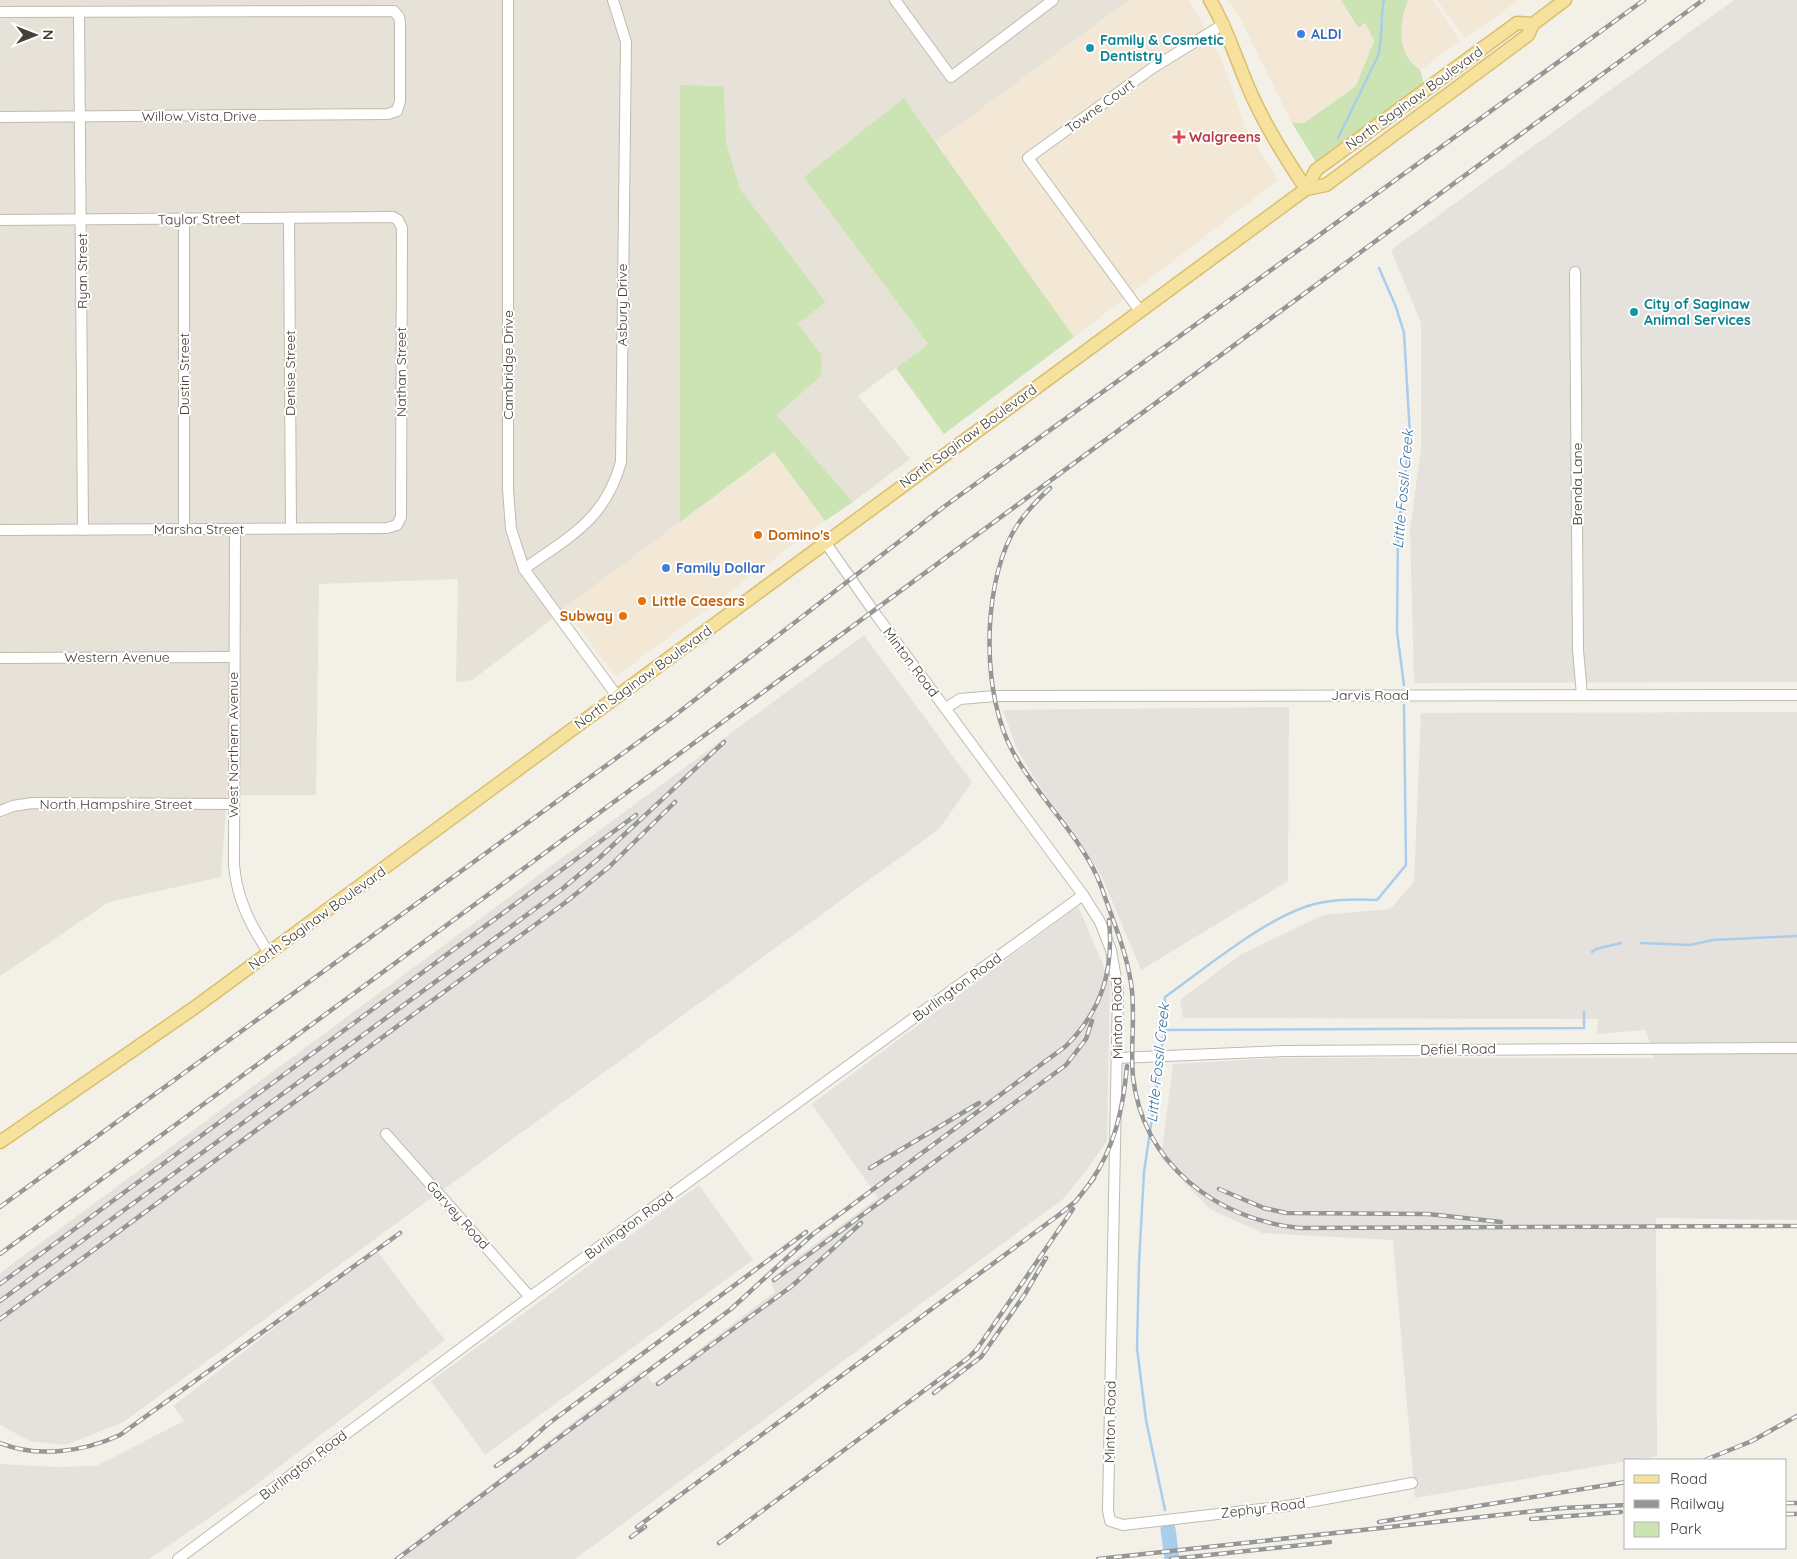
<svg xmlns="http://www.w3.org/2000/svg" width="1797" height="1559" font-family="Quicksand,sans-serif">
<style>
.residential{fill:#e6e2d7}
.commercial{fill:#f3e7d5}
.industrial{fill:#e5e2dd}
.green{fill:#cce4b4}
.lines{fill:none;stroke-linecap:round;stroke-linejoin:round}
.stream{stroke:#a9cdeb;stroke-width:2.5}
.river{stroke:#a9cdeb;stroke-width:15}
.minor-casing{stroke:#c0bbae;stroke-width:12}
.major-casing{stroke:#dabf6e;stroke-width:15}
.minor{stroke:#fff;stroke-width:10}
.major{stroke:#f6e19d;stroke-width:12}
.rail-casing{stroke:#969696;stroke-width:4.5}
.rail{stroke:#fff;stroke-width:2.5;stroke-dasharray:8;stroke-linecap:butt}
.shop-dot{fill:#3f7fe0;stroke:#fff;stroke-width:2}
.culture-dot{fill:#0f9aa8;stroke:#fff;stroke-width:2}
.health-dot{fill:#e0444e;stroke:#fff;stroke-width:2}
.food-dot{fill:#e8710a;stroke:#fff;stroke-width:2}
.labels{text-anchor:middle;stroke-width:4;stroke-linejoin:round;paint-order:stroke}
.shop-label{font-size:14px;font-weight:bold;fill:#366cbe;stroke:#fff;text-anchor:start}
.culture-label{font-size:14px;font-weight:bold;fill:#0d838f;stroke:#fff;text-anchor:start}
.street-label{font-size:14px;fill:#454137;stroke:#fff}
.health-label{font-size:14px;font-weight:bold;fill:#be3a42;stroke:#fff;text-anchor:start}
.food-label{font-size:14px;font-weight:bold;fill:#c56008;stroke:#fff;text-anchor:start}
.water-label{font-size:15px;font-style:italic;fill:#3875a9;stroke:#fff}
</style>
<rect width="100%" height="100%" fill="#f3f0e8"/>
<polygon class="residential" points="0,0 1129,0 936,142 904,98 805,177 928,344 858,396 910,459 853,502 777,415 821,376 822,355 798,324 826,302 740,189 726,141 724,86 680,85 680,522 472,680 456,682 458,579 319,584 316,795 227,795 221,877 109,902 0,976"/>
<g class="commercial">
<polygon points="1129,0 1189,0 1221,58 1246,128 1278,180 1074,337 936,142"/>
<polygon points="1227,0 1341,0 1357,28 1365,23 1374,41 1356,86 1304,123 1292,123 1240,18"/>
<polygon points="1408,0 1432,0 1460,41 1420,70 1413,65 1403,47 1400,30"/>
<polygon points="1437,0 1519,0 1465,38"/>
<polygon points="775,452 825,521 616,676 564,608"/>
</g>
<g class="industrial">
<polygon points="1734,0 1797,0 1797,682 1414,683 1410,529 1421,449 1421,323 1391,250"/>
<polygon points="864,635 972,782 939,829 122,1423 65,1445 30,1441 0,1425 0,1273"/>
<polygon points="1289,707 1288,881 1141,970 1102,877 1082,844 1038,784 1016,747 1003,710"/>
<polygon points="1797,712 1797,1220 1656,1218 1657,1456 1415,1498 1393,1240 1262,1233 1210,1209 1161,1158 1173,1064 1281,1058 1654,1058 1646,1030 1597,1034 1598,1019 1183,1018 1180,1000 1240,955 1323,915 1390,909 1414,882 1421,713"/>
<polygon points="1078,906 1110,981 1107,1141 1085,1172 1063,1199 575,1559 393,1559 643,1369 653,1384 775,1292 771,1282 785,1266 878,1198 812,1104"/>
<polygon points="699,1185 753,1260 485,1455 431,1381"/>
<polygon points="376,1250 445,1340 241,1496 149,1559 0,1559 0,1464 56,1467 96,1466 184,1421 173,1406"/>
</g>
<g class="green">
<path d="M1341 0H1408C1399 23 1396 54 1420 70L1424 84 1316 162 1292 123H1304L1356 86 1374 41 1365 23 1358 28Z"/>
<polygon points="680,85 724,86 726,141 740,189 826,302 798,324 822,355 821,376 777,415 853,502 825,521 774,452 680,522"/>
<polygon points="904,98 1074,337 944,434 896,368 928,344 804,177"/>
</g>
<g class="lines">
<g class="stream">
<path d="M1338 138 1378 56C1383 37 1380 19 1384 0"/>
<polyline points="1379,268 1396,307 1404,333 1410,435 1398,531 1397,632 1404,685"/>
<polyline points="1641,943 1690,945 1713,940 1797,936"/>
<polyline points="1592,952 1596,949 1621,943"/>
<polyline points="1164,1030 1584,1028 1584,1012"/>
<path d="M1161 1053 1164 1030 1165 997C1206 968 1271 913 1319 903 1339 899 1357 899 1377 900L1406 865 1404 705"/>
<polyline points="1161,1058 1144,1172 1139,1263 1137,1348 1146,1420 1165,1510"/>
</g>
<polyline class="river" points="1168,1529 1172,1559"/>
<g class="minor-casing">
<g id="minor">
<polyline points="508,0 508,489 511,529 524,569 617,696"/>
<polyline points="895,0 951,77 1053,0"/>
<polyline points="0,12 394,11 399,17 400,22 400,101 397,111 388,114 0,117"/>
<polyline points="79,12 83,530"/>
<polyline points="289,218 291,528"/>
<polyline points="184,219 184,529"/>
<polyline points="0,220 393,217 398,220 402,228 401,517 397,525 387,528 0,530"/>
<polyline points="1575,272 1578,650 1582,695"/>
<polyline points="1140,311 1028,158 1151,69 1224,24"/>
<path d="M235 529 234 865C237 899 250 925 269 953"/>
<polyline points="825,542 877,616 1083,895 1100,922 1111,950 1118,990 1108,1510 1110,1521 1123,1525 1287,1506 1412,1483"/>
<path d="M524 569C570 536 605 520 621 462L626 42 613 0"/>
<polyline points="0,658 233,657"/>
<polyline points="946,708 960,699 995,696 1797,695"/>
<polyline points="0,811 13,806 32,803 232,804"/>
<polyline points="1118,1058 1285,1051 1797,1048"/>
<polyline points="386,1134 530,1297"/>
<polyline points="178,1559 530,1297 1083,895"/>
</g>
</g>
<g class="major-casing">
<g id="major">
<path d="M1210 0C1227 28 1236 59 1249 89 1264 124 1285 157 1306 189"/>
<polyline points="1306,189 1316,170 1517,23 1533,24"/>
<polyline points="0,1142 194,1008 1306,189 1326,185 1528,35 1533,24 1565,0"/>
</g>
</g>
<use href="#minor" class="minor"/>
<use href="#major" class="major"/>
<g class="rail-casing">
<g id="rail">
<path d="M1050 488C1035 502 1020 518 1011 536 982 593 982 696 1013 752 1037 797 1084 839 1101 886 1112 918 1126 950 1131 983 1136 1014 1130 1045 1133 1077 1143 1164 1217 1220 1300 1228L1797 1226"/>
<polyline points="870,1168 979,1103"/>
<path d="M1090 1183C1115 1147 1123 1109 1127 1066"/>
<polyline points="1219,1189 1264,1208 1286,1213 1428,1214 1501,1222"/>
<polyline points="0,1207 670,719 945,506 1644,0"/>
<polyline points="0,1254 1703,0"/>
<polyline points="774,1280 1066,1065 1086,1039 1092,1021"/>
<polyline points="0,1284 636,815"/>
<polyline points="0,1301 562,889 598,859 724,742"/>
<polyline points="0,1319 566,902 609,867 675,802"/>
<polyline points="658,1384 792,1286 861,1223"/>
<polyline points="934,1393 981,1357 1025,1294 1046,1258"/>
<path d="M0 1443C38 1458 83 1452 120 1435L400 1233"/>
<polyline points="1705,1460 1752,1441 1797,1416"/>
<polyline points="496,1466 518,1451 548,1424 806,1232"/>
<polyline points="1786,1503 1797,1503"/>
<polyline points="1786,1514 1797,1514"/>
<polyline points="1531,1519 1621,1512"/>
<polyline points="1379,1522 1626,1482"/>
<polyline points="637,1527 1060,1214 1076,1201 1094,1178"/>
<polyline points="631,1537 645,1527"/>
<polyline points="719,1543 968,1358 977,1349 1073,1209"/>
<path d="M397 1559 731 1309 813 1234 1066 1046C1102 1010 1114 970 1109 920"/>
<polyline points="1098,1559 1563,1508 1626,1505"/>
<polyline points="1171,1559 1330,1542"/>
</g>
</g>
<use href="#rail" class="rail"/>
</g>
<g class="shop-dot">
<circle cx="1301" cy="34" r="5"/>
<circle cx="666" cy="568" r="5"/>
</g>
<g class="culture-dot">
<circle cx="1090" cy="48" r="5"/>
<circle cx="1634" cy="312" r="5"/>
</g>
<path class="health-dot" d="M1176.5 129.5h5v5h5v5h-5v5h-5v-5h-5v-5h5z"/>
<g class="food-dot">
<circle cx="758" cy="535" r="5"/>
<circle cx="642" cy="601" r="5"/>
<circle cx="623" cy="616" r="5"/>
</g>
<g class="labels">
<g class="shop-label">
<text x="1311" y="39">ALDI</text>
<text x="676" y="573">Family Dollar</text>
</g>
<g class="culture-label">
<text x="1100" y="45">Family &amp; Cosmetic<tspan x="1100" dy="16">Dentistry</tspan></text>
<text x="1644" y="309">City of Saginaw<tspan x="1644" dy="16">Animal Services</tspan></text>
</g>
<g class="street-label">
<text transform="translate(1414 98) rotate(-36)" y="5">North Saginaw Boulevard</text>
<text transform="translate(1100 106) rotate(-36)" y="5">Towne Court</text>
<text x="199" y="121">Willow Vista Drive</text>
<text transform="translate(199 219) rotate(-1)" y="5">Taylor Street</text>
<text transform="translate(82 271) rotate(-90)" y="5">Ryan Street</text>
<text transform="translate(622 305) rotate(-90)" y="5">Asbury Drive</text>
<text transform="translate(508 365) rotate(-90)" y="5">Cambridge Drive</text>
<text transform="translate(401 372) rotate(-90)" y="5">Nathan Street</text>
<text transform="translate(290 373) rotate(-90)" y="5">Denise Street</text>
<text transform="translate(184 374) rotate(-90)" y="5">Dustin Street</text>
<text transform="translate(968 436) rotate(-36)" y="5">North Saginaw Boulevard</text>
<text transform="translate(1577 484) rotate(-90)" y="5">Brenda Lane</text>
<text x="199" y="534">Marsha Street</text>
<text x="117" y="662">Western Avenue</text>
<text transform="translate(911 662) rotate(53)" y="5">Minton Road</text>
<text transform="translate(643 677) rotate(-36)" y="5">North Saginaw Boulevard</text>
<text x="1370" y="700">Jarvis Road</text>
<text transform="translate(233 745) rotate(-90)" y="5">West Northern Avenue</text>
<text x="116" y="809">North Hampshire Street</text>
<text transform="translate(317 918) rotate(-36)" y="5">North Saginaw Boulevard</text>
<text transform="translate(957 987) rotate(-36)" y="5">Burlington Road</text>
<text transform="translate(1117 1018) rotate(-91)" y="5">Minton Road</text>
<text transform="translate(1458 1049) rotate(-1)" y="5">Defiel Road</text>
<text transform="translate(458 1215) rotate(48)" y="5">Garvey Road</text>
<text transform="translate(629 1225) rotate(-36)" y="5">Burlington Road</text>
<text transform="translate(1110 1422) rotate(-89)" y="5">Minton Road</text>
<text transform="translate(303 1465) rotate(-37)" y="5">Burlington Road</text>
<text transform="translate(1263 1508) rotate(-7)" y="5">Zephyr Road</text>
</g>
<g class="health-label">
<text x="1189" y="142">Walgreens</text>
</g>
<g class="food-label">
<text x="768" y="540">Domino's</text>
<text x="652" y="606">Little Caesars</text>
<text x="613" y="621" text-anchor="end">Subway</text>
</g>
<g class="water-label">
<text transform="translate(1403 489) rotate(-85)" y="5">Little Fossil Creek</text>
<text transform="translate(1158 1063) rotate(-84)" y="5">Little Fossil Creek</text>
</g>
</g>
<rect x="1624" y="1459" width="162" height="90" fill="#ffffff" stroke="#b5b3af"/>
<rect x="1634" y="1475" width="25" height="8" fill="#f6e19d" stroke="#b5b3af"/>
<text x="1670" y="1484" font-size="15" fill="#454137">Road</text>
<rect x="1634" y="1500" width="25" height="8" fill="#969696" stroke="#b5b3af"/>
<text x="1670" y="1509" font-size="15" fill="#454137">Railway</text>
<rect x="1634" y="1522" width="25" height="15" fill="#cce4b4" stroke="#b5b3af"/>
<text x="1670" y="1534" font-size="15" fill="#454137">Park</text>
<g transform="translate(35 35) rotate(90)" stroke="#ffffff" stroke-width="4" paint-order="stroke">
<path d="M0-4L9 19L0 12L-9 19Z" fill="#454137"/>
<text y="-8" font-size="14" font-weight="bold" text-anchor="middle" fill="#454137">N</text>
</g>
</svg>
